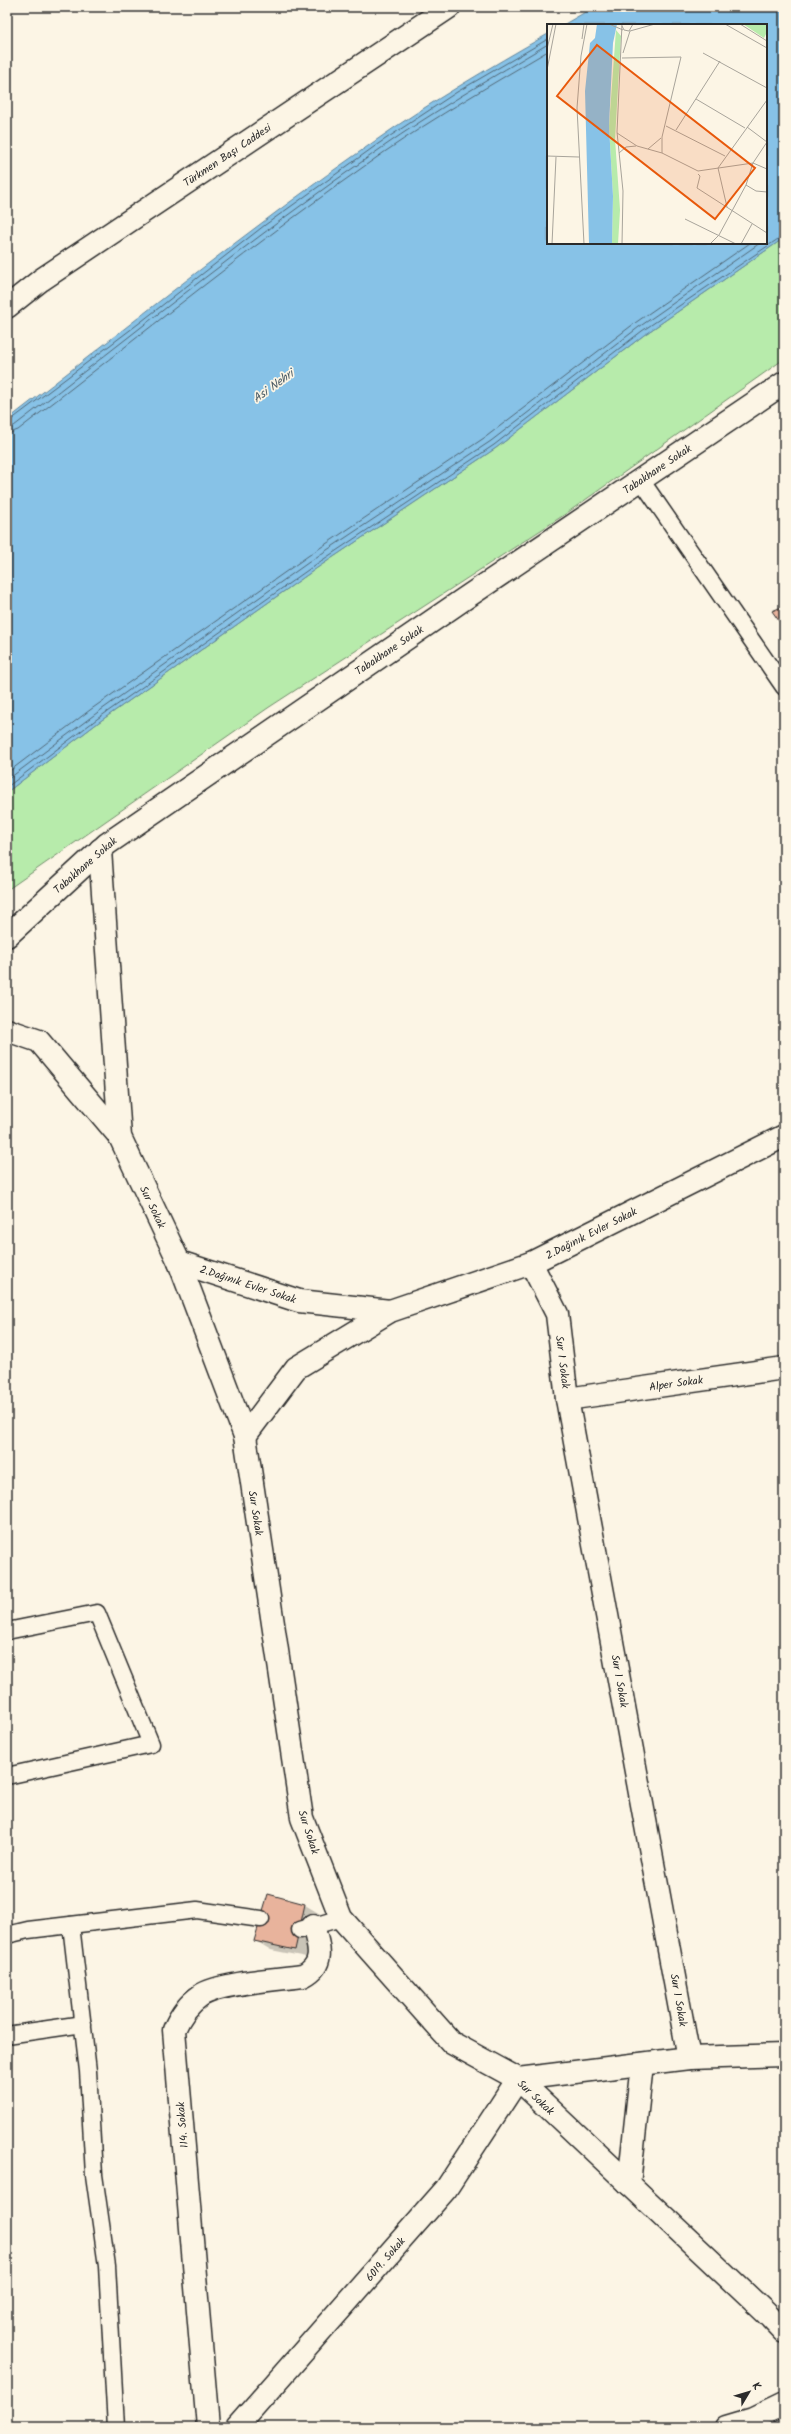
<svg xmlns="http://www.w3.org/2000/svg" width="791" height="2434" font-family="Kalam,sans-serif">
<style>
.green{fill:#b7ebab;stroke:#718b6b}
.water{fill:#87c2e7;stroke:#62869c}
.shadow{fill:#0003}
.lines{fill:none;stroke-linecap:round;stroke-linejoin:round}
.shore{stroke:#506776;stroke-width:1}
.building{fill:#e8b39c;stroke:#2b2b2b}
.service-casing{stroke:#2b2b2b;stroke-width:19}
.minor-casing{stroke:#2b2b2b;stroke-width:25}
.secondary-casing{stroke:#2b2b2b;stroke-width:25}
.service{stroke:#fcf5e5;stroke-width:16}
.minor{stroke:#fcf5e5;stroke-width:22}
.secondary{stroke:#fcf5e5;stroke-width:22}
.labels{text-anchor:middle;stroke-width:3.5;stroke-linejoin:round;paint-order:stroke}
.street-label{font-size:11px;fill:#2b2b2b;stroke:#fcf5e5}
.water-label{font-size:12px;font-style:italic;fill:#475863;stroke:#fcf5e5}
.inset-road{fill:none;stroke:#a8a49b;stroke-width:1}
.view{fill:#e8590c;fill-opacity:0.15;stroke:#e8590c;stroke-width:2}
.inset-edge{fill:none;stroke:#2b2b2b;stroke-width:2}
</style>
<rect width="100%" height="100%" fill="#fcf5e5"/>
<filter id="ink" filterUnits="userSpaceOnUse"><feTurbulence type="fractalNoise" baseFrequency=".025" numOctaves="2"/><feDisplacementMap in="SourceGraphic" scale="8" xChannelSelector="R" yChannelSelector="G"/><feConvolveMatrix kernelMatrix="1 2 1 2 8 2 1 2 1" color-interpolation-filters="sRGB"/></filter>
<g filter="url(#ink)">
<polygon class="green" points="784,238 784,359 564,515 268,708 7,890 7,792 99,722 317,568 496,448 644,335"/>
<path class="water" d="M594 7H784V238L644 335 496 448 317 568 99 722 7 792V420C129 326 248 229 375 141 430 102 489 68 548 34V243H766V25H563Z"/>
<polygon class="shadow" points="269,1895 305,1905 320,1914 311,1958 271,1950 256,1941"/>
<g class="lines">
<g class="shore">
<polyline points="7,423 142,321 265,225 378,144 457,92 548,39"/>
<path d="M7 428 14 426C135 333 254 236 380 149 434 111 491 78 548 44"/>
<path d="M7 434 18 430C139 337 258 240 383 153 437 116 492 84 548 51"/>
<polyline points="7,773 90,710 308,556 487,436 635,323 750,243"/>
<polyline points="7,780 94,715 312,560 491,441 639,327 760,243"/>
<polyline points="7,787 97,719 315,565 494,445 642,331 784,235"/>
</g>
</g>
<g class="building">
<polygon points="784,606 784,628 772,611"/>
<polygon points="268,1894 305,1904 295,1950 254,1941"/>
</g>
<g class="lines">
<g class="service-casing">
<g id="service">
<polyline points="641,480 784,687"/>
<polyline points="7,1631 97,1613 151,1744 7,1776"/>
<polyline points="71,1925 88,2071 94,2175 107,2266 116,2427"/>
<polyline points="300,1930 341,1918"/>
<polyline points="7,1935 28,1930 197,1910 261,1919"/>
<polyline points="7,2035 83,2024"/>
</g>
</g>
<g class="minor-casing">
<g id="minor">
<polyline points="100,850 120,1137 179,1262 245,1436 302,1818 341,1918 452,2043 518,2079 766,2313 784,2332"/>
<polyline points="7,936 107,844 464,599 784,383"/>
<polyline points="7,1030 39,1041 120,1137"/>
<polyline points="179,1262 299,1301 390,1311"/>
<polyline points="531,1263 557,1314 567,1399 689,2058"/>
<polyline points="567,1399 784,1368"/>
<polyline points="245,1436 296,1368 390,1311 531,1263 784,1136"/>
<polyline points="629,2184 642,2064"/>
<path d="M208 2427 174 2030C180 2016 187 2005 200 1996 218 1983 279 1979 303 1976 326 1964 319 1946 313 1926"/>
<polyline points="237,2427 446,2189 518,2079 689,2058 784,2055"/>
<polyline points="726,2427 753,2419 784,2404"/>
</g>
</g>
<g class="secondary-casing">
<polyline id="secondary" points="7,307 41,280 449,7"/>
</g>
<use href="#service" class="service"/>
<use href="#minor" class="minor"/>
<use href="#secondary" class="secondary"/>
</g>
</g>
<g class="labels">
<g class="street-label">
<text transform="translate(227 155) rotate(-34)" y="4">Türkmen Başı Caddesi</text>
<text transform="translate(657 469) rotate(-34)" y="4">Tabakhane Sokak</text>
<text transform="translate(389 650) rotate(-34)" y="4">Tabakhane Sokak</text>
<text transform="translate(85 865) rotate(-41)" y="4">Tabakhane Sokak</text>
<text transform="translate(153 1207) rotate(64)" y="4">Sur Sokak</text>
<text transform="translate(591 1233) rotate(-27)" y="4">2.Dağınık Evler Sokak</text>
<text transform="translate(248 1284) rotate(18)" y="4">2.Dağınık Evler Sokak</text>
<text transform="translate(563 1362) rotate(83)" y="4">Sur 1 Sokak</text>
<text transform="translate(676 1383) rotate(-8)" y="4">Alper Sokak</text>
<text transform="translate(256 1513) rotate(81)" y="4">Sur Sokak</text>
<text transform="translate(620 1681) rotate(80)" y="4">Sur 1 Sokak</text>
<text transform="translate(309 1832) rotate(72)" y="4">Sur Sokak</text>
<text transform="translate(679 2000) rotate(80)" y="4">Sur 1 Sokak</text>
<text transform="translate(536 2097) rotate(43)" y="4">Sur Sokak</text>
<text transform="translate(182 2125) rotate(-95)" y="4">114. Sokak</text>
<text transform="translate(385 2259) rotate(-49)" y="4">6019. Sokak</text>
</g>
<g class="water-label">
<text transform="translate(273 386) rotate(-36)" y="4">Asi Nehri</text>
</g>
</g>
<g transform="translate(547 24)">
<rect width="220" height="220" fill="#fcf5e5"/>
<path d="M196 0H220V8L217 14ZM69 6 74 12 68 115 73 186 71 220H65L66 172 62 102Z" fill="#b7ebab"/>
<path d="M50 0H70L66 19 62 102 66 172 65 220H42L38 67 43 19 48 14Z" fill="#87c2e7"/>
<path class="inset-road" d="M62 0 76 6M178 0 220 24M193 0 220 17M75 2 77 6 82 7 86 0M35 15 37 0M0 25 6 0M76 29 83 7 108 0M156 29 220 64M75 34 134 33 115 113V129M0 46 9 0M149 75 198 104M119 102 178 132M200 103 220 118M129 106 173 37M70 109 90 122 115 129 151 147 206 139 220 145M101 125 114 114M72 129 79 123 89 122M0 132 32 133M151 150 153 152 150 164 220 209M199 161 209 167 220 168M180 183 171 144 220 76M138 195 189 220M5 220 9 133M37 220 30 84 34 32 40 0M75 220 76 167 70 108 75 0M163 220 172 211 199 161 206 139 220 118M194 220 205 200"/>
<path class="view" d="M50 21 208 144 168 195 10 72Z"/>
<rect width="220" height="220" class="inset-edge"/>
</g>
<rect width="791" height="2434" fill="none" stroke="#fcf5e5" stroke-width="24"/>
<rect x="12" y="12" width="767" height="2410" fill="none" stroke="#2b2b2b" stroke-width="1.5" filter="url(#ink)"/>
<g transform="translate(749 2392) rotate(52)" stroke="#fcf5e5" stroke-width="3" paint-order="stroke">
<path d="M0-3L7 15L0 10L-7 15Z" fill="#2b2b2b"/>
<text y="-6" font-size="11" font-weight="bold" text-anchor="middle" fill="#2b2b2b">K</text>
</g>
</svg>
